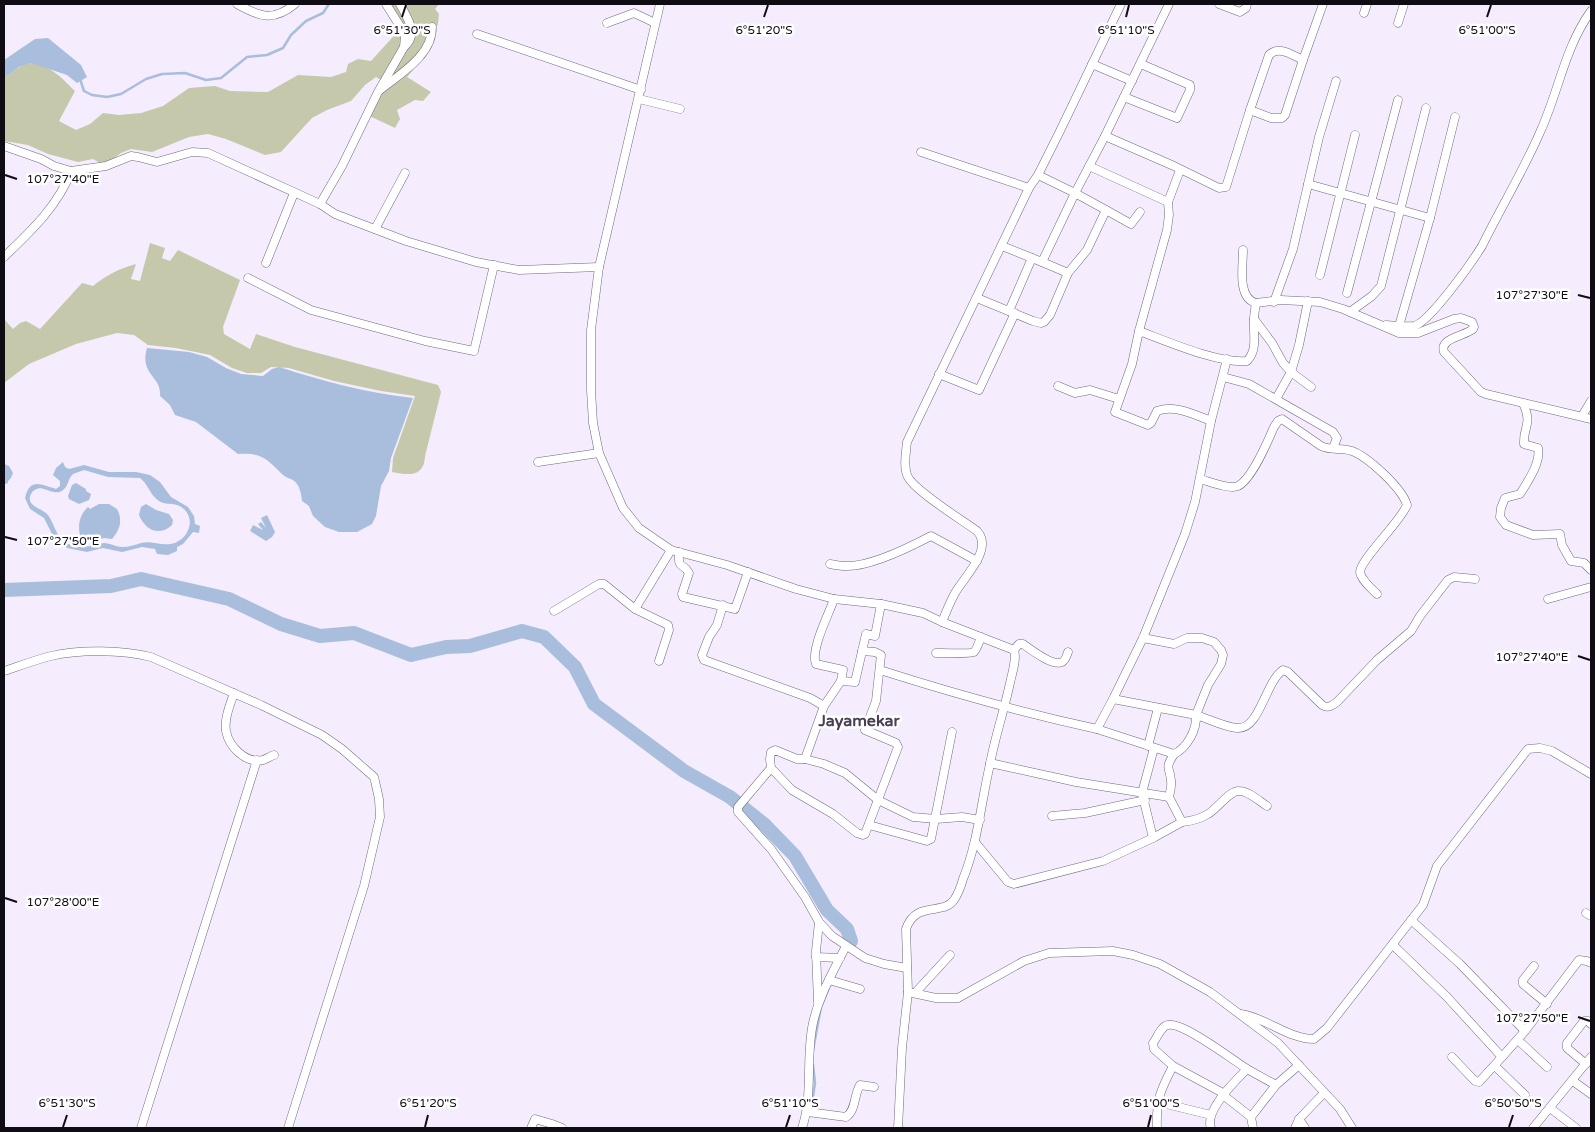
<svg xmlns="http://www.w3.org/2000/svg" width="1595" height="1132" font-family="'Varela Round',sans-serif">
<style>
.green{fill:#c5c8ab}
.water{fill:#a8bedc;fill-rule:evenodd}
.lines{fill:none;stroke-linecap:round;stroke-linejoin:round}
.stream{stroke:#a8bedc;stroke-width:2.5}
.river{stroke:#a8bedc;stroke-width:14}
.minor-casing{stroke:#72677e;stroke-width:9}
.minor{stroke:#fff;stroke-width:8}
.ticks{fill:none;stroke:#100c14;stroke-width:2}
.labels{text-anchor:middle;stroke-width:5;stroke-linejoin:round;paint-order:stroke}
.quarter-label{font-size:16px;font-weight:bold;fill:#493f54;stroke:#fefefe}
.ticks-label{font-size:12px;text-anchor:middle;fill:#100c14;stroke:#fefefe;stroke-width:5;stroke-linejoin:round;paint-order:stroke}
</style>
<rect width="100%" height="100%" fill="#f5edfe"/>
<g class="green">
<path d="M390 4H439L435 9 439 14 438 24 431 36 429 51 407 77 431 92 423 101 415 100 397 110 400 119 395 128 363 113 381 80 376 77 365 85 351 101 327 110 312 118 281 152 265 155 226 139 208 134 189 137 152 152 131 149 121 153 110 161 100 163 93 159 78 162 48 154 28 145 4 141V78C11 73 22 63 32 63 49 64 64 80 75 91L59 121 76 130 90 124 103 113 119 115 141 113 163 106 189 88 215 86 230 91 268 92 298 75 331 77 346 72 348 64 358 59 371 61 400 29Z"/>
<path d="M150 243 165 248 162 258 170 261 178 250 240 280 223 327 224 334 250 349 256 334 295 347 438 385 441 392 425 456C424 478 408 475 392 472L393 458 415 396 381 391 334 381 289 368 271 367 261 373H247L232 368 210 355 176 348 148 345 134 335 117 333 76 344 29 364 4 383V319L13 329 20 323 26 321 40 329 82 283 93 286C105 276 120 268 136 264L131 279 140 281Z"/>
</g>
<g class="water">
<polygon points="48,38 81,65 87,77 77,83 67,75 31,63 19,67 4,78 4,60 35,39"/>
<path d="M147 348 189 352 207 357 226 368 241 374 263 376 272 369 279 367C323 381 367 393 413 398L391 458 389 471 381 486 376 516 372 524 357 532H339L325 527 313 516 309 506 302 501C301 493 300 485 293 480 289 478 285 477 282 474 267 459 261 452 238 454L196 422 175 415 170 405 160 396C162 376 139 375 147 348Z"/>
<path d="M63 462 65 467 69 469 84 465 109 472H136L150 475 160 482 171 497 188 507 194 516 195 524 200 526 199 533 193 532 183 544 177 547V551L168 555 157 554 155 549 142 547 122 552 103 548 87 552 67 548 54 538 44 518 30 509 25 498C30 477 41 485 56 489L60 486V481L53 475 56 468ZM84 470 108 477 140 478C148 484 150 495 159 501 165 505 171 503 177 505 187 508 193 520 188 530 186 536 181 540 175 543 162 547 152 540 141 543 135 545 129 547 122 547 116 547 110 543 104 543 93 544 85 549 74 546 55 540 57 528 48 515 42 508 25 506 31 494 33 490 36 489 40 488 50 490 60 498 67 485 69 481 69 478 73 474Z"/>
<polygon points="4,464 9,466 13,473 11,478 8,481 8,483 5,484"/>
<polygon points="76,483 86,489 86,491 91,494 89,500 79,504 69,499 68,496 72,485"/>
<path d="M99 504H109L117 509C123 520 120 530 112 539L104 538 94 541 81 538C77 527 79 515 88 507L90 509Z"/>
<path d="M146 504 156 510 169 514 173 520 172 525C159 537 145 530 139 515L141 507Z"/>
<polygon points="267,515 275,532 272,537 266,541 250,531 253,525 263,530 258,524 261,522 266,528 261,518"/>
</g>
<g class="lines">
<g class="stream">
<polyline points="80,79 84,91 92,95 107,97 121,94 146,79 162,74 185,73 206,80 221,78 247,57 267,55 283,48 291,35 306,21 323,13 329,4"/>
<polyline points="813,1050 821,1007 831,983"/>
<polyline points="811,1111 815,1083 813,1065"/>
</g>
<polyline class="river" points="4,590 111,586 141,579 229,599 281,624 320,636 354,633 411,655 446,647 470,646 522,631 544,637 575,667 594,704 684,771 730,797 765,825 795,856 827,910 847,929 851,941 849,944"/>
<g class="minor-casing">
<g id="minor">
<path d="M237 4C260 17 273 22 295 4"/>
<path d="M400 4C408 19 419 34 404 47"/>
<polyline points="660,4 599,267 591,330 591,390 593,423 599,453 623,508 639,528 671,550 727,565 796,589 834,599 881,604 923,613 942,622 1014,650"/>
<polyline points="1219,4 1240,12 1246,8 1247,4"/>
<polyline points="1364,13 1367,4"/>
<polyline points="607,23 634,13 655,23"/>
<polyline points="1398,23 1404,4"/>
<polyline points="477,34 641,90"/>
<polyline points="1092,64 1132,81"/>
<path d="M380 90C400 74 433 55 432 27"/>
<polyline points="1124,97 1177,118 1190,90 1190,85 1141,64"/>
<polyline points="639,99 680,109"/>
<polyline points="1250,110 1271,118 1282,118 1285,115 1303,60"/>
<path d="M1105 136 1174 166 1219 188 1226 187 1250 110 1269 55C1279 45 1292 55 1303 60L1323 4"/>
<polyline points="4,146 41,159 54,166 71,171 106,166 131,156 138,157 157,162 192,152 208,153 320,204 335,214 406,241 476,262 519,270 599,267"/>
<polyline points="921,152 1029,188"/>
<polyline points="1089,166 1168,202"/>
<path d="M1180 170 1168 202 1169 215 1167 230 1139 331 1132 364 1115 412 1148 425 1151 423 1157 411C1174 404 1196 415 1211 421"/>
<polyline points="1038,175 1075,193 1105,136 1169,4"/>
<polyline points="1308,184 1430,218"/>
<polyline points="320,204 342,166 378,92 404,47 405,37 403,31 386,4"/>
<polyline points="1106,210 1131,224 1140,212"/>
<polyline points="375,229 405,173"/>
<path d="M1243 250C1243 266 1237 298 1256 303L1281 300 1320 302 1343 309 1399 333H1418L1454 319 1461 318 1472 322 1474 327 1473 329C1465 336 1439 338 1444 352L1481 392 1486 394 1591 419"/>
<path d="M4 257C30 232 59 205 71 171"/>
<polyline points="1042,262 1068,273"/>
<polyline points="266,263 294,193"/>
<polyline points="1320,275 1355,135"/>
<polyline points="248,278 311,310 425,341 474,351 494,265"/>
<polyline points="1347,293 1398,100"/>
<polyline points="977,298 1033,321 1041,323 1044,322 1050,315 1068,273 1087,250 1106,210 1075,193 1042,262 1002,246"/>
<polyline points="1274,302 1293,249 1319,137 1336,81"/>
<polyline points="1009,311 1032,258"/>
<polyline points="1350,312 1372,296 1381,286 1426,108"/>
<polyline points="1254,319 1272,343 1283,363 1291,372 1311,387"/>
<path d="M1386 325C1395 326 1405 327 1414 326 1430 322 1472 262 1482 246 1501 207 1524 170 1541 130 1559 90 1565 47 1591 11"/>
<polyline points="1399,326 1430,218 1455,117"/>
<path d="M1139 331C1166 341 1219 364 1247 361 1258 350 1253 334 1254 320 1254 315 1255 309 1256 303"/>
<polyline points="939,374 979,390 1015,313"/>
<polyline points="1223,377 1249,384 1333,432 1337,438 1333,448"/>
<polyline points="1058,386 1075,393 1090,390 1119,399"/>
<polyline points="1276,399 1291,372 1299,345 1308,301"/>
<path d="M1523 403C1533 426 1523 425 1524 444L1538 448C1541 463 1528 481 1520 494L1505 498 1501 508 1500 517 1506 525 1533 535 1560 534 1562 545 1571 561 1584 563 1591 570"/>
<polyline points="1582,416 1591,401"/>
<polyline points="538,462 599,453"/>
<path d="M1200 479C1208 481 1230 490 1238 486 1252 479 1268 441 1274 427L1278 421 1282 419 1321 446C1331 451 1341 447 1352 451 1368 457 1402 488 1407 505 1401 521 1360 560 1360 572 1361 580 1372 589 1377 594"/>
<path d="M679 552C678 571 682 561 689 573L682 594 683 597 735 609 748 572"/>
<path d="M830 564C835 565 840 566 846 566 870 567 910 547 931 536L977 561"/>
<path d="M834 599C829 614 810 650 816 664L843 670 841 681"/>
<polyline points="1548,599 1591,587"/>
<polyline points="723,605 717,625 709,637 702,655 704,660 810,698 824,706"/>
<polyline points="635,609 668,625 669,630 659,661"/>
<polyline points="554,611 599,584 604,584 635,609 671,550"/>
<path d="M942 622C946 612 950 602 955 593 964 577 994 549 977 531 962 520 915 491 908 477 903 468 906 452 907 442L1029 188 1038 175 1060 131 1121 4"/>
<path d="M1143 638 1174 644 1187 638H1202L1214 642 1221 650 1223 655 1221 664 1208 685 1196 715C1209 719 1224 727 1237 728 1260 730 1265 682 1283 670L1288 672 1322 705C1328 709 1333 705 1337 702L1377 660 1411 631 1420 616 1448 580 1454 577 1475 579"/>
<path d="M1014 650 1019 644H1023C1030 649 1053 667 1062 662 1065 661 1067 655 1068 652"/>
<path d="M936 653C942 653 971 654 974 652 977 649 979 642 981 637"/>
<path d="M880 670C952 693 1024 713 1097 729L1113 699 1143 638 1185 534 1195 502 1211 421 1227 359"/>
<path d="M4 671C19 666 35 660 51 656 80 649 123 650 151 657L261 705 322 735 342 749 374 777 375 781 379 799 380 817 364 886 288 1128"/>
<path d="M234 693C230 705 224 719 226 731 229 747 246 764 263 760 267 759 270 756 274 755"/>
<path d="M1113 699 1196 715C1197 730 1187 748 1174 754"/>
<polyline points="1148,746 1158,708"/>
<polyline points="805,759 824,706 841,681 855,682 866,634 875,636 881,604"/>
<path d="M990 763 1076 782 1169 797C1170 792 1172 786 1171 781 1170 766 1164 770 1174 754L1097 729"/>
<polyline points="771,768 792,790 833,814 857,833 863,835 865,834 898,747 896,743 865,730 876,701 881,655 875,652 862,651"/>
<path d="M1169 797 1182 822C1192 821 1200 819 1208 814 1217 809 1230 790 1239 791 1249 791 1259 801 1267 806"/>
<polyline points="1052,816 1085,813 1145,800"/>
<polyline points="869,825 927,841 931,839 952,732"/>
<polyline points="1153,838 1142,793 1154,748"/>
<polyline points="975,842 1008,882 1014,884 1103,861 1153,838 1182,822"/>
<polyline points="1586,913 1591,916"/>
<polyline points="1411,920 1460,964 1525,1031 1579,960 1587,961 1591,963"/>
<polyline points="1393,945 1447,997 1502,1057 1525,1031"/>
<polyline points="816,957 840,958"/>
<polyline points="1534,966 1523,980 1523,984 1547,1004"/>
<polyline points="907,968 884,964 865,958 832,936 819,922 805,897 771,849 738,812 738,807 771,768 770,759 771,752 775,750 797,759 805,759 824,764 845,773 878,800 913,817 936,819 962,817 980,820"/>
<polyline points="829,980 860,989"/>
<polyline points="908,992 936,998 958,998 1024,961 1049,953 1113,951 1133,955 1160,964 1210,992 1278,1043 1340,1109 1352,1128"/>
<polyline points="915,993 950,955"/>
<polyline points="818,1002 816,951 819,922"/>
<path d="M1241 1014C1267 1018 1288 1039 1314 1039L1327 1028 1423 905 1437 866 1528 749 1540 748 1552 751 1591 774"/>
<polyline points="1518,1040 1547,1067"/>
<polyline points="1452,1057 1475,1081 1479,1082 1502,1057"/>
<polyline points="1586,1064 1567,1048 1567,1043 1584,1021 1588,1021 1591,1024"/>
<polyline points="1495,1066 1525,1095"/>
<polyline points="1247,1069 1276,1085 1251,1117"/>
<polyline points="1573,1081 1591,1094"/>
<polyline points="1276,1085 1299,1065"/>
<polyline points="1158,1102 1211,1115"/>
<polyline points="1550,1108 1576,1128"/>
<path d="M808 1112 846 1117C856 1111 854 1094 860 1085L874 1087"/>
<polyline points="1299,1119 1305,1128"/>
<polyline points="141,1128 257,760"/>
<polyline points="531,1128 535,1119 552,1124 562,1128"/>
<path d="M802 1128C813 1096 806 1062 812 1028 817 999 833 972 846 946"/>
<path d="M898 1128 902 1048 908 992 906 929C916 900 943 916 954 900 958 894 961 886 963 879 978 842 981 803 990 764 995 737 1004 711 1010 683 1012 673 1017 660 1014 650"/>
<path d="M1157 1128C1156 1100 1160 1091 1173 1066"/>
<path d="M1211 1128C1204 1111 1235 1081 1247 1069 1233 1060 1182 1021 1168 1025 1161 1026 1157 1038 1153 1043L1154 1049 1173 1066 1221 1092 1223 1095 1251 1117 1253 1128"/>
<polyline points="1295,1128 1299,1119 1324,1093"/>
<polyline points="1533,1128 1591,1057"/>
</g>
</g>
<use href="#minor" class="minor"/>
</g>
<path class="ticks" d="M402 17 406 5M764 17 768 5M1126 17 1129 5M1487 17 1491 5M5 175 17 179M1578 295 1590 298M5 537 17 540M1578 656 1590 660M5 898 17 902M1578 1017 1590 1021M63 1127 67 1115M425 1127 428 1115M786 1127 790 1115M1148 1127 1151 1115M1509 1127 1513 1115"/>
<g class="labels">
<g class="quarter-label">
<text x="859" y="726">Jayamekar</text>
</g>
</g>
<g class="ticks-label">
<text x="402" y="34">6°51'30"S</text>
<text x="764" y="34">6°51'20"S</text>
<text x="1126" y="34">6°51'10"S</text>
<text x="1487" y="34">6°51'00"S</text>
<text x="63" y="183">107°27'40"E</text>
<text x="1532" y="299">107°27'30"E</text>
<text x="63" y="545">107°27'50"E</text>
<text x="1532" y="661">107°27'40"E</text>
<text x="63" y="906">107°28'00"E</text>
<text x="1532" y="1022">107°27'50"E</text>
<text x="67" y="1107">6°51'30"S</text>
<text x="428" y="1107">6°51'20"S</text>
<text x="790" y="1107">6°51'10"S</text>
<text x="1151" y="1107">6°51'00"S</text>
<text x="1513" y="1107">6°50'50"S</text>
</g>
<rect width="1595" height="1132" fill="none" stroke="#100c14" stroke-width="10"/>
</svg>
